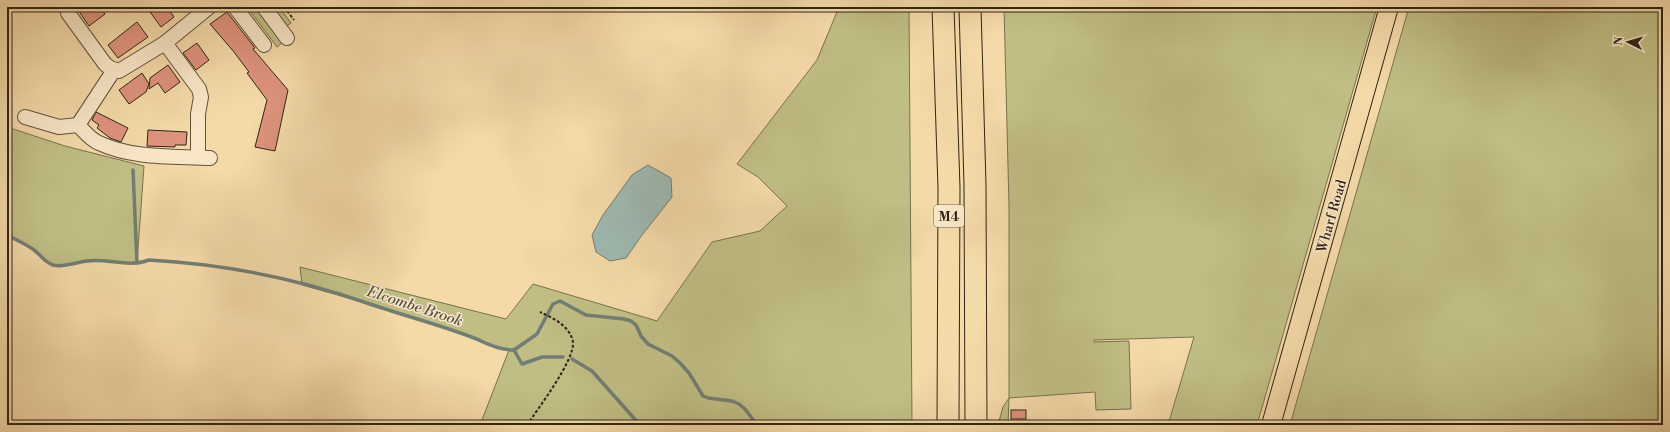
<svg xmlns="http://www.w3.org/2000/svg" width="1670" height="432" font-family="'Libre Bodoni',serif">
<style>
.green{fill:#c0be85;stroke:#78724e}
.water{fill:#9eb9b1;stroke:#727e73}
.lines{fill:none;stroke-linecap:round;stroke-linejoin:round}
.stream{stroke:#727e73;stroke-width:3.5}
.building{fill:#de937d;stroke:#312517}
.minor-casing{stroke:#62523c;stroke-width:16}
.major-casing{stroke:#312517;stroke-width:20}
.highway-casing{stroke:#312517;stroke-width:23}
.path{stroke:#312517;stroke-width:2;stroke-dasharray:3 2;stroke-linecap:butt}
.minor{stroke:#f8e6c7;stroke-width:14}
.major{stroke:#f4d9a9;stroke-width:18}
.highway{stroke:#f4d9a9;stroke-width:21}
.labels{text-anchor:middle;stroke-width:3;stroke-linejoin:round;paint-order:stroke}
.shield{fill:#f8e6c7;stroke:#6d5f4c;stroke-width:1}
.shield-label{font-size:13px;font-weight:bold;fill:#312517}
.street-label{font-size:14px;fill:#312517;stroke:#f8e6c7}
.water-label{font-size:15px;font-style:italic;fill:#525145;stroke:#f8e6c7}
</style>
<rect width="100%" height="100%" fill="#f4d9a9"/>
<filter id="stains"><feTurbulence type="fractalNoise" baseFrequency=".005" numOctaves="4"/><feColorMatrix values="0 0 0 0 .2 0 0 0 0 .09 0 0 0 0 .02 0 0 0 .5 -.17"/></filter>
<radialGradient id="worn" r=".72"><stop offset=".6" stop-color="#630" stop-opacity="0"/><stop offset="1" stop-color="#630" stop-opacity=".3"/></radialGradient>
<g class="green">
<polygon points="247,7 255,7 282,43 277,47"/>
<polygon points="270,7 279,7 291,23 285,27"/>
<path d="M839 7H909L912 425H480L509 350C491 348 473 337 455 331 404 315 354 299 302 285L300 267 506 319 533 284 657 321 712 242 760 231 787 206 758 177 737 164 817 60Z"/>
<polygon points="1004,7 1377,7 1257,425 1168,425 1194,337 1094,340 1094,342 1129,341 1131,409 1096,410 1095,392 1009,398 1008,425 998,425 1003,407 1009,398 1009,206"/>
<polygon points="1409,7 1663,7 1663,425 1290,425"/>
<path d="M7 127 65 146 144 166 137 263C121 265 104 259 87 260 75 262 63 268 51 264 43 261 40 255 34 250 26 244 16 240 7 235Z"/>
</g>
<polygon class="water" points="648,165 671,178 672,197 642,235 626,258 610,261 596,252 592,235 603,215 632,175"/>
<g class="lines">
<g class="stream">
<polyline points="133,170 137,263"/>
<path d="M7 235C16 240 26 244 34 250 41 255 44 262 53 265 64 268 76 262 87 261 108 258 128 268 149 260 222 264 295 278 364 302 401 315 438 324 474 338 487 343 498 350 514 350L537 334 553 304 560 301 586 315 624 319 631 321 636 325 641 336 648 344 672 356 680 363 689 373 703 396 708 398 732 401 739 404 745 409 757 425"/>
<polyline points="514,350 522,364 542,357 563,357"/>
<polyline points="572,359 592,371 640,425"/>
</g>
</g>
<g class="building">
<polygon points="76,7 100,7 105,14 89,26"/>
<polygon points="156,7 167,7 174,17 161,27 150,12"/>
<polygon points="227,12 255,48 253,49 288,90 275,151 255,147 267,100 247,73 249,72 234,52 210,24"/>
<polygon points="137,22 148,37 118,58 108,45"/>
<polygon points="197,43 209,60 196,70 183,53"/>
<polygon points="168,65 180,82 165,93 158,83 149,89 150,78"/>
<polygon points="142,73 149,84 146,92 129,104 119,90"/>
<polygon points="96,112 128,128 121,142 110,138 97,128 99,125 92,120"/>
<polygon points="148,130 187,132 186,145 175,145 175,147 147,146"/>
<rect x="1011" y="410" width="15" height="9"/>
</g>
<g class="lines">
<g class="minor-casing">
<g id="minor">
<polyline points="235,7 264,45"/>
<polyline points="264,7 287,38"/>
<polyline points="68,13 105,64 110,68 119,71 165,43 209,7"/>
<polyline points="165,43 199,89 201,97 198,114 198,151"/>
<path d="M25 117 59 127 78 125C84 131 91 140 99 143 133 159 174 156 210 158"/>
<polyline points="78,125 114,70"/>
</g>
</g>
<g class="major-casing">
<polyline id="major" points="1271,425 1389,7"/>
</g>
<g class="highway-casing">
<g id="highway">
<polyline points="943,7 949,188 948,425"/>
<polyline points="970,7 975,185 976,425"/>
</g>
</g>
<g class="path">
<polyline points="284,7 294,20"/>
<path d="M527 425C537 410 575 360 573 342 570 326 553 318 540 312"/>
</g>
<use href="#minor" class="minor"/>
<use href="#major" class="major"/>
<use href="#highway" class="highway"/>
</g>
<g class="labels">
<rect class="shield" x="934" y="205" width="30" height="22" rx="3"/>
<g class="shield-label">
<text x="949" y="221">M4</text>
</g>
<g class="street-label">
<text transform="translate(1331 216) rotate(-74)" y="5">Wharf Road</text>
</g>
<g class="water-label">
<text transform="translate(415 306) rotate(18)" y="5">Elcombe Brook</text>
</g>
</g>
<rect width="1670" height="432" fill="none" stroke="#f4d9a9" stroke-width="24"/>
<rect x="8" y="8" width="1654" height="416" fill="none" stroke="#312517" stroke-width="2"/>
<rect x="12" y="12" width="1646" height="408" fill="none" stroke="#312517"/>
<g transform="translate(1628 42) rotate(275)" stroke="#f8e6c7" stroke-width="3" paint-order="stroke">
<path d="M0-3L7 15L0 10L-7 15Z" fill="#312517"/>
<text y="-6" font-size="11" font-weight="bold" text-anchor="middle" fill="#312517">N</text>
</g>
<rect width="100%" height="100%" filter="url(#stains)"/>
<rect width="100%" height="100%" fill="url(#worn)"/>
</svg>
